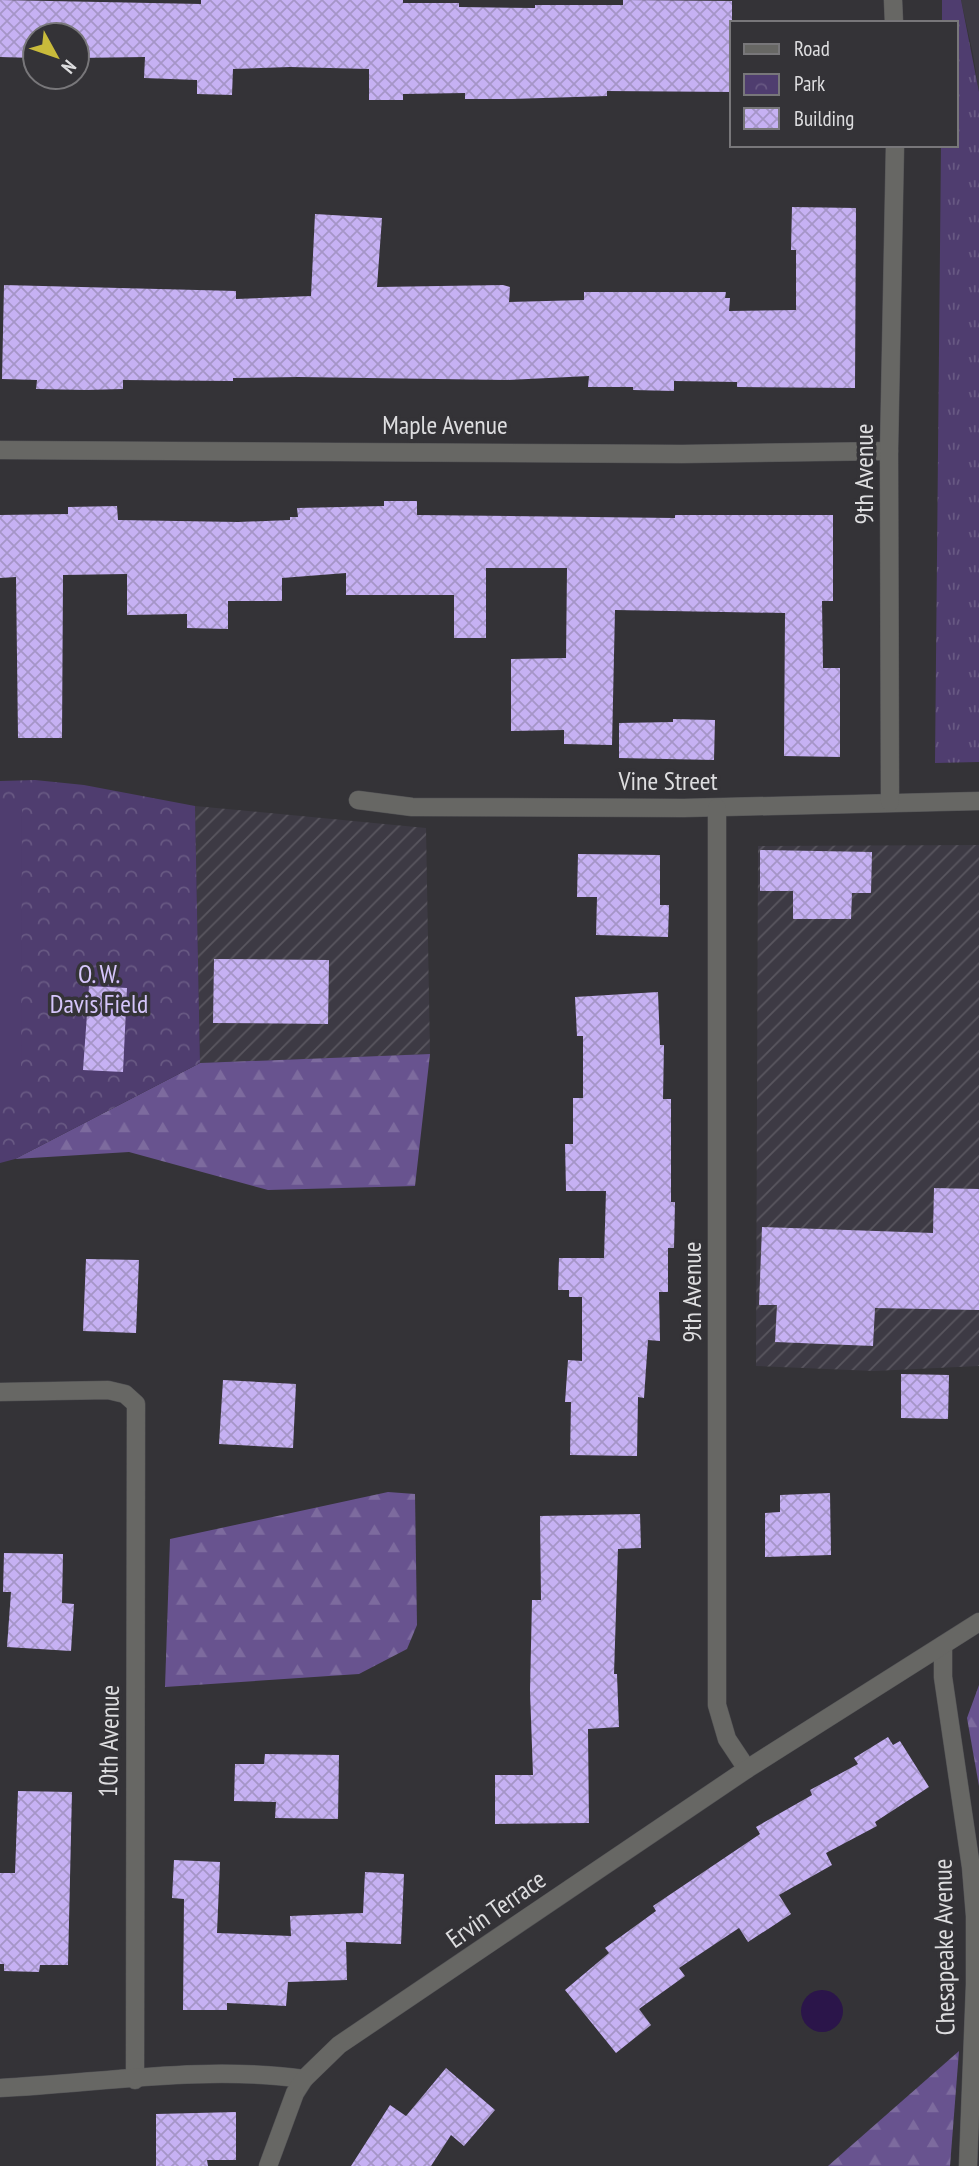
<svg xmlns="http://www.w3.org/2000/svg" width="979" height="2166" font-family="'PT Sans Narrow',sans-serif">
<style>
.built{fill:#3d3a44}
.industrial{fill:url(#industrial-furrows)}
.grass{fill:url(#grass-tufts)}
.forest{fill:url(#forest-firs)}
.park{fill:url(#park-crowns)}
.pitch{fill:#4f3d6f}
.water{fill:#2b154a}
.building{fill:url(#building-cross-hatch)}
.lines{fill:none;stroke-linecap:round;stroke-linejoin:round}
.minor-casing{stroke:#525255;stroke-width:19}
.minor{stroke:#676764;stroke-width:18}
.labels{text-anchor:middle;stroke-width:7;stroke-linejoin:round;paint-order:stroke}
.street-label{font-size:26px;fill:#dddddf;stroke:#343337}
.park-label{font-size:26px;fill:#d5c5fa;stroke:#343337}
</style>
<defs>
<pattern id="industrial-furrows" width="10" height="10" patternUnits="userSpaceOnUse" patternTransform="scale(1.75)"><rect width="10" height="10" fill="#3d3a44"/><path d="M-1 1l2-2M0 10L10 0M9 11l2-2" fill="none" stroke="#59565f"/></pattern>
<pattern id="grass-tufts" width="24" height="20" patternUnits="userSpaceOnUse" patternTransform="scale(1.75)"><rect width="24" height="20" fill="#4f3d6f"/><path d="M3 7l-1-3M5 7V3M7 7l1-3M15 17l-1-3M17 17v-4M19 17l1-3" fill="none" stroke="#685983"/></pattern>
<pattern id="forest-firs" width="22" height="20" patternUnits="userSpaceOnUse" patternTransform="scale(1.75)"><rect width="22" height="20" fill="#68538f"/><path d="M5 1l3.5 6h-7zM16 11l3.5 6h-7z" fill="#7d6b9e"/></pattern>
<pattern id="park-crowns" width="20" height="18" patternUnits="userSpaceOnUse" patternTransform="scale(1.75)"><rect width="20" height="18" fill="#4f3d6f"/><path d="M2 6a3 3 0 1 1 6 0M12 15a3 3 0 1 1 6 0" fill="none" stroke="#685983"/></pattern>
<pattern id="building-cross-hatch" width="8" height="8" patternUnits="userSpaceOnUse" patternTransform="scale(1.75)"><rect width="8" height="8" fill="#c6b1f3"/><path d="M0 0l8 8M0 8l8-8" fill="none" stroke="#a595c7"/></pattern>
</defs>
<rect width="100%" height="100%" fill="#343337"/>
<polygon class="built" points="961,0 979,0 979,92 973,54"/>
<g class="industrial">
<polygon points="195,806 426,828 430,1054 200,1063"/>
<polygon points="979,845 979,1366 874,1371 756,1366 758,846"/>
</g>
<polygon class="grass" points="942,0 961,0 979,92 979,762 935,763 941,145 956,145 956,23 942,23"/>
<g class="forest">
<polygon points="430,1054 415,1186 268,1190 129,1152 15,1159 200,1063"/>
<polygon points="388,1492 415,1494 417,1625 407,1649 359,1674 165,1687 170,1539"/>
<polygon points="979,1685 979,1786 967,1718"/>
<polygon points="959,2051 950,2166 828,2166"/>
</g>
<polygon class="park" points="35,780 84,785 195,806 200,1063 15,1159 0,1163 0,781"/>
<polygon class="pitch" points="0,808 22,808 21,1090 0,1090"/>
<circle class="water" cx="822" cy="2011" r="21"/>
<g class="building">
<polygon points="0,0 201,4 201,0 403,0 403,3 459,3 459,7 535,8 535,5 623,5 623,0 732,1 732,92 607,91 607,96 512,99 465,99 465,93 403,94 403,100 369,100 369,69 290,67 233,69 232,95 197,94 197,80 144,78 145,57 77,58 77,35 35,35 35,58 0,57"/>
<polygon points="792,207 856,208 855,388 737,387 737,382 674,381 674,391 633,390 633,387 588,387 589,376 506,380 298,377 233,378 233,381 123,380 123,389 86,390 36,389 37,380 2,379 4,285 236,291 236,299 311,296 315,214 382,218 377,287 503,285 510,287 509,302 584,300 584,292 726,292 725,298 730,298 729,311 796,310 796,250 791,250"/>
<polygon points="384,501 417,501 417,515 675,518 675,515 833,515 833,601 822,601 823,668 840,668 840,757 784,756 785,613 615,610 612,745 564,744 564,730 511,731 511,659 566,658 567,568 486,568 486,638 454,638 454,595 346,595 346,573 282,578 282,601 228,601 228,629 187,628 187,614 127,615 127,574 63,575 62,738 18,738 16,577 0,578 0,515 68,514 68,507 117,506 118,520 238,522 290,520 290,517 298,517 297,508 384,506"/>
<polygon points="673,719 715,720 714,760 619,758 619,723 673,722"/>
<polygon points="760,850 872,852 871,893 852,893 851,919 793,919 793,891 760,891"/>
<polygon points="578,854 660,855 660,905 669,905 668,937 596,935 597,897 577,897"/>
<polygon points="214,959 329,960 328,1024 213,1023"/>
<polygon points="89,986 127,988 123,1072 83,1070"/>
<polygon points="658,992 660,1045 664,1045 663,1099 671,1099 671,1202 675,1202 674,1248 668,1248 668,1292 659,1292 660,1341 648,1340 644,1398 638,1397 637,1456 570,1455 571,1402 565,1402 568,1360 582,1361 582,1297 569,1297 569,1290 558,1290 559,1258 604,1258 606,1191 566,1191 565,1144 573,1144 573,1098 583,1098 583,1036 577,1036 575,997"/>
<polygon points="934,1188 979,1189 979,1310 875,1308 873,1346 775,1342 777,1305 759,1305 762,1227 933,1233"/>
<polygon points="86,1259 139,1260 136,1333 83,1331"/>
<polygon points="901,1374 949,1375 948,1419 901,1418"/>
<polygon points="223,1380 296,1384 293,1448 219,1444"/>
<polygon points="830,1493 831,1555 765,1557 765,1513 780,1512 780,1495"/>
<polygon points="640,1514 641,1548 618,1549 614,1674 617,1674 619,1727 588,1729 589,1823 495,1824 495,1775 533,1775 530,1691 532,1600 541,1600 540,1516"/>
<polygon points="4,1553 63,1554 62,1603 74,1604 71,1651 7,1647 11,1592 3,1592"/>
<polygon points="888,1737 893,1745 900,1741 929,1787 875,1822 877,1826 826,1853 832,1865 779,1895 791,1914 748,1942 739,1928 679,1968 685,1976 639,2009 651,2025 616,2053 565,1990 609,1953 605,1948 656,1911 653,1906 760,1834 756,1827 812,1795 810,1790 858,1764 854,1758"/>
<polygon points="265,1754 339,1755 338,1819 275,1818 276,1802 234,1801 235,1764 264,1764"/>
<polygon points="18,1791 72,1792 68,1965 40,1965 39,1972 4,1971 4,1964 0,1964 0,1873 15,1873"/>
<polygon points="174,1860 220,1862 217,1933 291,1936 290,1916 363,1913 365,1872 404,1874 401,1944 346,1942 347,1980 288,1982 286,2006 227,2003 227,2010 183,2010 184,1899 172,1898"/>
<polygon points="446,2068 495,2110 464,2146 451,2135 431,2166 351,2166 390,2105 406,2116"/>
<polygon points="236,2112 236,2160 207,2160 208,2166 156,2166 156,2114"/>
</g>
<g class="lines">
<g class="minor-casing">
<g id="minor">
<polyline points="893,0 894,23"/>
<polyline points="0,450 682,454 889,451"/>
<polyline points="358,800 412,807 684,808 979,801"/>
<polyline points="890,802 889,451 895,145"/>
<polyline points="717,808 717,1705 727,1739 747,1769"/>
<polyline points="0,1392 108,1390 125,1394 136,1404 135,2080"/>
<polyline points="943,1645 943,1677 971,1867 975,1916 975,1984 968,2166"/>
<path d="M0 2088C101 2083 204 2065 304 2079"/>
<polyline points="268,2166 295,2093 304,2079 339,2045 747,1769 979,1622"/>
</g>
</g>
<use href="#minor" class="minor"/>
</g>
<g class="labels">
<g class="street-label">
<text x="445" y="434">Maple Avenue</text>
<text transform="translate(864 474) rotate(-90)" y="9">9th Avenue</text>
<text x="668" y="790">Vine Street</text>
<text transform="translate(692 1292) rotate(-90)" y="9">9th Avenue</text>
<text transform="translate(109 1741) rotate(-89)" y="9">10th Avenue</text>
<text transform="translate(496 1909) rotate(-35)" y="9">Ervin Terrace</text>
<text transform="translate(944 1947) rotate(-91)" y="9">Chesapeake Avenue</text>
</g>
<g class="park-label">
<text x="99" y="983">O. W.<tspan x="99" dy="30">Davis Field</tspan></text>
</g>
</g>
<rect x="730" y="21" width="228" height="126" fill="#343337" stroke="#78777a" stroke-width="2"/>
<rect x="744" y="44" width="35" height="10" fill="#676764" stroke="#78777a" stroke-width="2"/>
<text x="794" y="56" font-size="21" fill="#dddddf">Road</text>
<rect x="744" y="74" width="35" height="21" fill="url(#park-crowns)" stroke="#78777a" stroke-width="2"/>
<text x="794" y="91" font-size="21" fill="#dddddf">Park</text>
<rect x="744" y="108" width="35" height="21" fill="url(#building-cross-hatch)" stroke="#78777a" stroke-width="2"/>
<text x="794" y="126" font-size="21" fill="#dddddf">Building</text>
<g transform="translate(56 56) rotate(130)"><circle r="33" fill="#343337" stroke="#78777a" stroke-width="2"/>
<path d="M0-5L12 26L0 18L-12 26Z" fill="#c9bb3b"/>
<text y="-10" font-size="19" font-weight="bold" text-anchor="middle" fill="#dddddf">N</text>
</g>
</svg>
